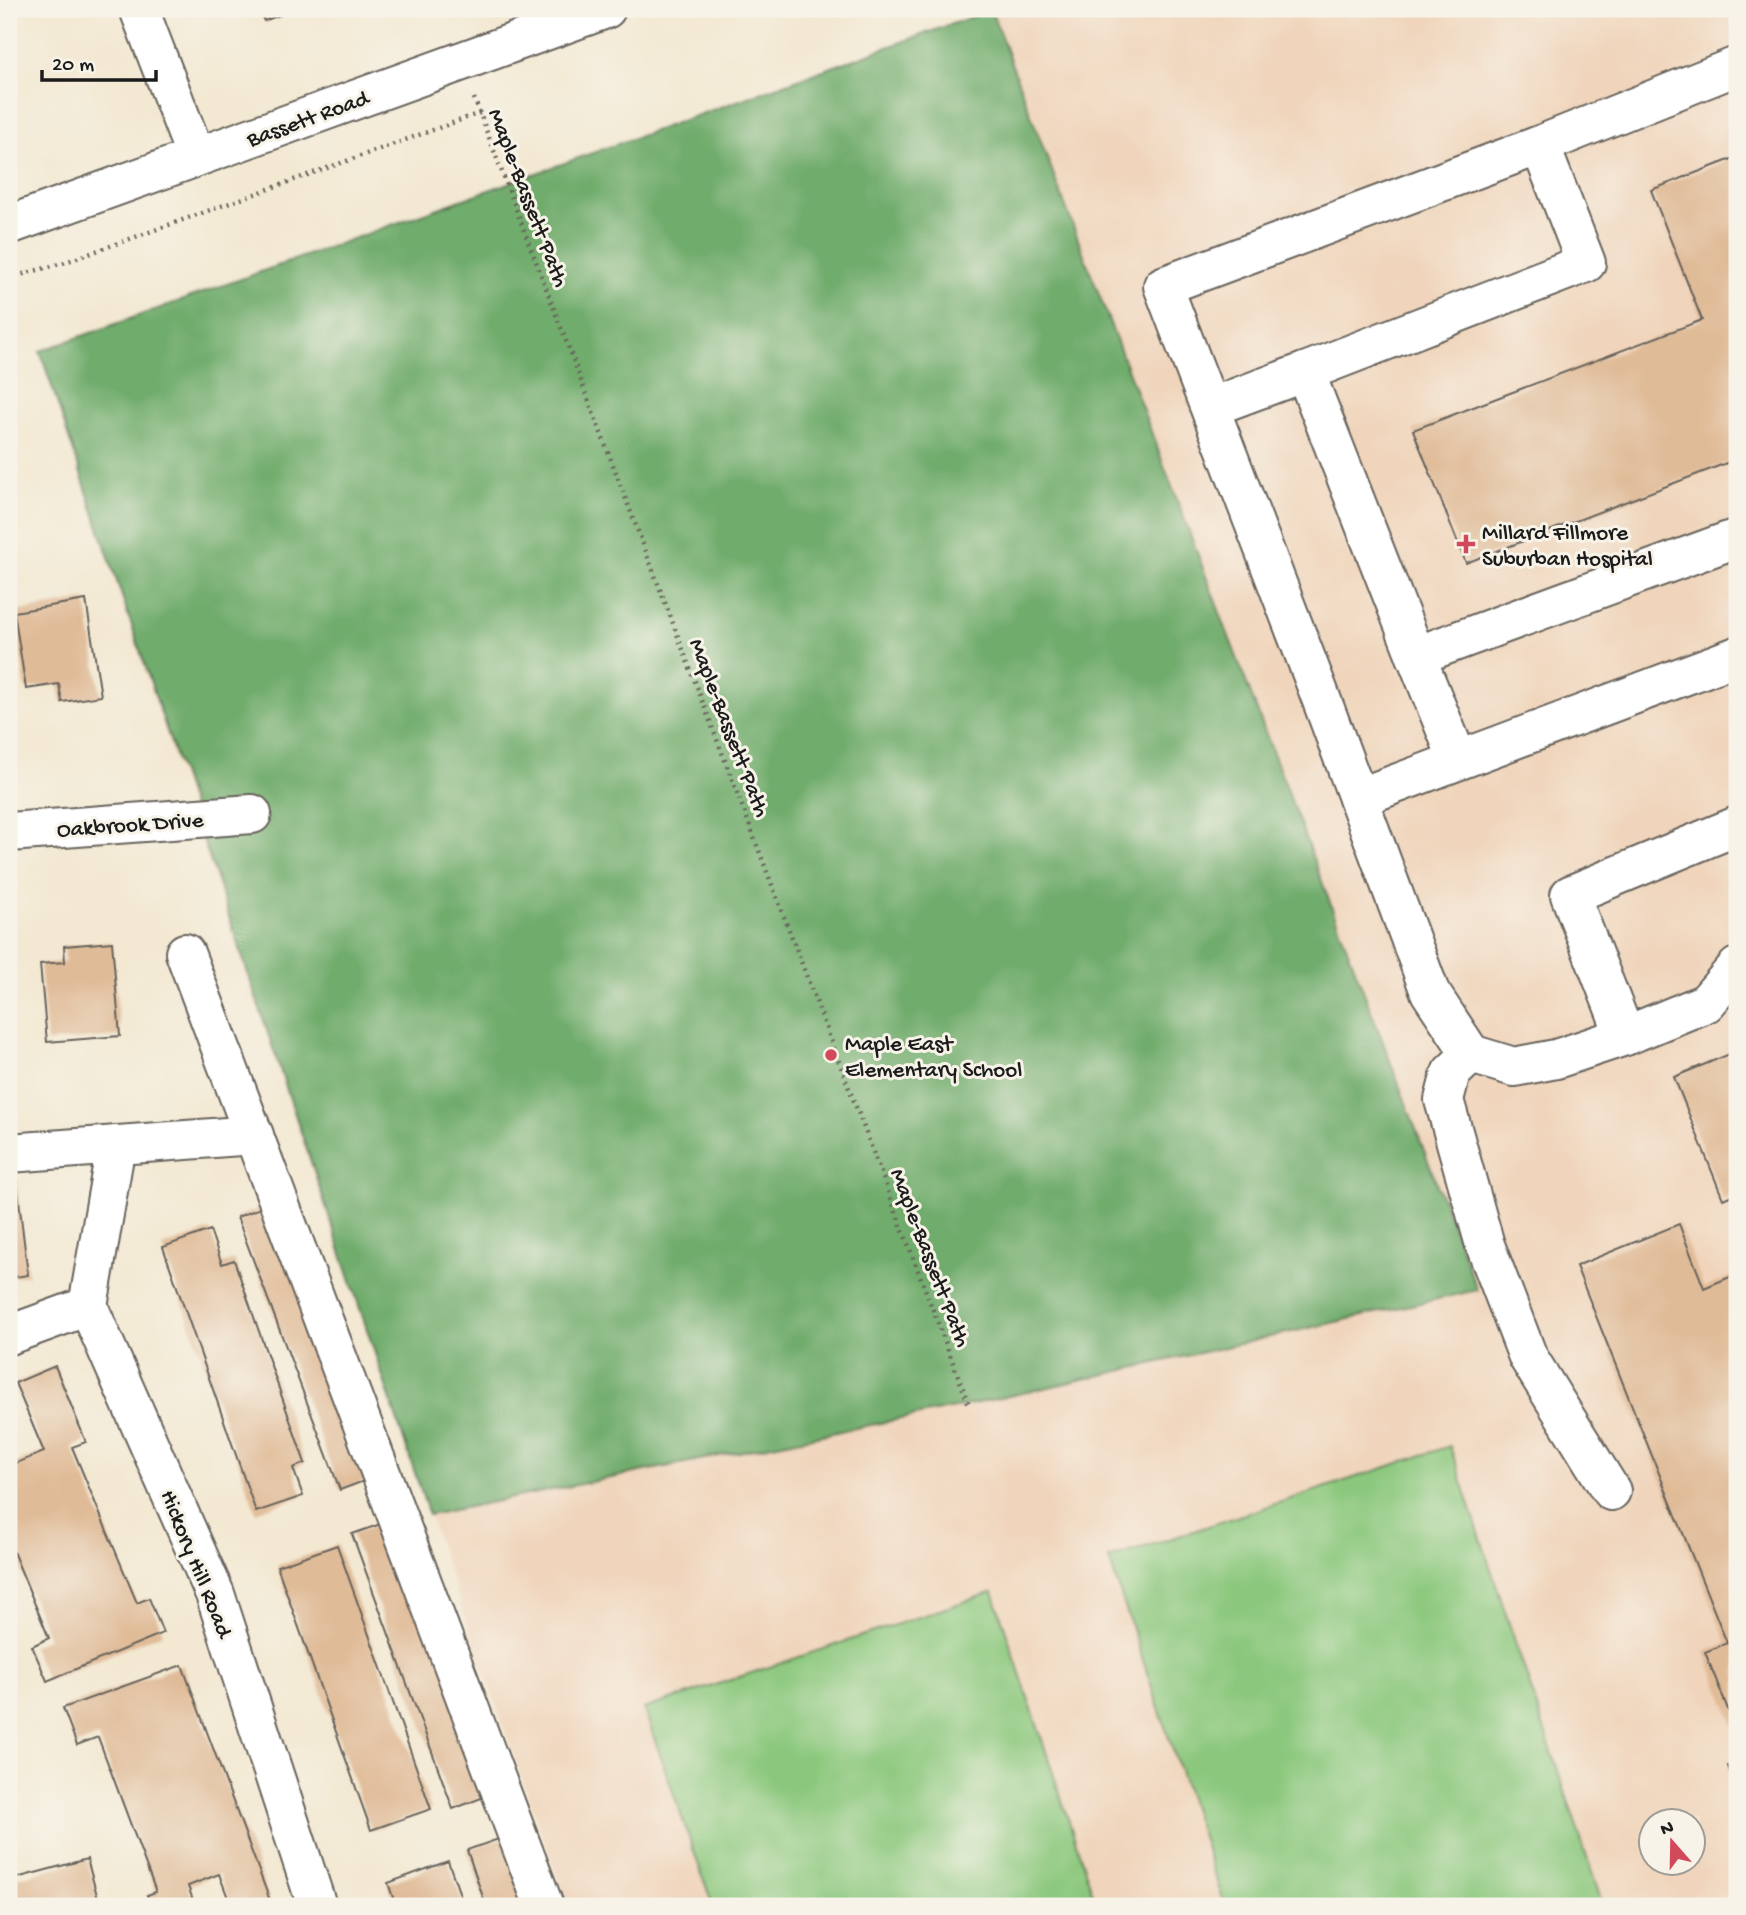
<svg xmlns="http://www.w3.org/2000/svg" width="1746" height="1915" font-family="'Gochi Hand',sans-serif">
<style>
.built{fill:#f0d5bc;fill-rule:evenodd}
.green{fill:#8bc87d;stroke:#54724c;stroke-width:2}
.forest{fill:#70ac6c;stroke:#466444;stroke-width:2}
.building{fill:#e0bb98}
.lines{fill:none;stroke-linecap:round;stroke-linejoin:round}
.minor-casing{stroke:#67635c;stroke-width:42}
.path{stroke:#67635c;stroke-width:4.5;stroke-dasharray:2 5;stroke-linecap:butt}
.minor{stroke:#fff;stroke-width:38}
.poi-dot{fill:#d1495b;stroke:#f7f3e8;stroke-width:2.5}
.labels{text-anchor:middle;stroke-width:6;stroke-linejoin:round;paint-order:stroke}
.street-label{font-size:23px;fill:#1c1c1c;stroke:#f7f3e8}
.poi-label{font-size:23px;fill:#1c1c1c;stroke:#f7f3e8;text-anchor:start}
</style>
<rect width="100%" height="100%" fill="#f7f3e8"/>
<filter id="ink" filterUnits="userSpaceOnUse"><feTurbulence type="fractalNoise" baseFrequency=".0143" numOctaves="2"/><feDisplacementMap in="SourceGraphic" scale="14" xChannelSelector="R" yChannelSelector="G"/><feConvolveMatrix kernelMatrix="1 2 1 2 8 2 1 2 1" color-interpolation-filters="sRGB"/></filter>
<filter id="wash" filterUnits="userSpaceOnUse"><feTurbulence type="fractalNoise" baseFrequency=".00686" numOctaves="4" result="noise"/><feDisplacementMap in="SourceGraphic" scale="28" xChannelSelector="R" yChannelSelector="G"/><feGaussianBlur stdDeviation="1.57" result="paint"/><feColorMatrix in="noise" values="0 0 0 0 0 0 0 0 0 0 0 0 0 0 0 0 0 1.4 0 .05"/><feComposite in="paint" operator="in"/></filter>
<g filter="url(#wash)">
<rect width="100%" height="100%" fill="#f3e8d2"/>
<path class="built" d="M991 9H1737V1906H567L429 1515 194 819 40 351ZM1652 1820H1694V1862H1652Z"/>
<g class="green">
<polygon points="1450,1446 1603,1906 1225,1906 1109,1559"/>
<polygon points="993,1592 1097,1906 713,1906 644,1709"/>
</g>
<polygon class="forest" points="991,10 1477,1290 969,1405 429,1515 40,351"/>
<g id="blocks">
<g class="building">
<polygon points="259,9 296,9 264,21"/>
<polygon points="1737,157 1737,459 1466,563 1413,430 1702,320 1651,190"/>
<polygon points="86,600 101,696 62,702 59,684 26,689 14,612"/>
<polygon points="112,942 120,1036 47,1042 40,964 65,962 64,946"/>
<polygon points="1737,1051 1737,1193 1723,1199 1674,1077"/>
<polygon points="9,1151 13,1151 28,1275 9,1278"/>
<polygon points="276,1202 380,1475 340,1490 237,1217"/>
<polygon points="1679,1224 1704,1288 1737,1274 1737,1732 1705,1652 1727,1643 1576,1266"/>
<polygon points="210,1230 222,1264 234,1260 305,1463 293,1468 303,1496 256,1512 163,1247"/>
<polygon points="55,1366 86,1442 72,1447 137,1603 149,1598 163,1633 47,1681 32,1646 49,1638 9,1542 9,1451 14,1464 44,1452 15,1383"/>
<polygon points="392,1520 492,1794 453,1809 352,1534"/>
<polygon points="337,1545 431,1809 371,1830 277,1566"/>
<polygon points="182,1665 272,1906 231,1906 219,1874 188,1886 195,1906 152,1906 147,1895 156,1892 98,1737 77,1745 63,1708"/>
<polygon points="1737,1763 1737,1789 1728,1766"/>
<polygon points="507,1836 532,1906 486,1906 467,1850"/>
<polygon points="87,1859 100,1906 9,1906 9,1880"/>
<polygon points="448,1861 464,1906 396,1906 388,1883"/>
</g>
</g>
</g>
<g filter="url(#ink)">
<use href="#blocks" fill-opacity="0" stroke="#67635c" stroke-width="2"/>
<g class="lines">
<g class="minor-casing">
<g id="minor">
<polyline points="139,9 196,157"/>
<polyline points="1737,66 1540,145 1163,286 1318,690 1430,992 1471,1054 1514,1067 1556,1059 1625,1036 1706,1003 1737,967"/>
<polyline points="9,225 606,9"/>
<polyline points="1211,407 1305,372"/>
<polyline points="1416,656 1305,372 1586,263 1540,145"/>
<polyline points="1458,760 1416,656 1737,538"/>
<polyline points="1358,798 1737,656"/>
<polyline points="9,832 252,814"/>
<polyline points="185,953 544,1906"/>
<polyline points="1625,1036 1570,895 1737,826"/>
<polyline points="1471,1054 1451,1073 1444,1100 1485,1245 1528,1357 1611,1491"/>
<polyline points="9,1153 254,1135"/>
<polyline points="88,1306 116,1145"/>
<polyline points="9,1335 88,1306 215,1594 317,1906"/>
</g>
</g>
<g class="path">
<polyline points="474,98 969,1405"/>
<polyline points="9,278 63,263 480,113"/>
</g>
<use href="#minor" class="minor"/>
</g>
</g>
<g class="poi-dot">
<path d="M1462.5 533.5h7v7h7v7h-7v7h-7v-7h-7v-7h7z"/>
<circle cx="831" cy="1055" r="7"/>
</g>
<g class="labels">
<g class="street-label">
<text transform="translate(307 117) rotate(-20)" y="8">Bassett Road</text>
<text transform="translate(530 197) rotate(69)" y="8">Maple-Bassett Path</text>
<text transform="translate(731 727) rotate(69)" y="8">Maple-Bassett Path</text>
<text transform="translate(130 823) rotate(-4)" y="8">Oakbrook Drive</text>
<text transform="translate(932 1257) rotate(69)" y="8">Maple-Bassett Path</text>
<text transform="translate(198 1563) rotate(68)" y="8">Hickory Hill Road</text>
</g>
<g class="poi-label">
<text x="1482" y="539">Millard Fillmore<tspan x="1482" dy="26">Suburban Hospital</tspan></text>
<text x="845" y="1050">Maple East<tspan x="845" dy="26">Elementary School</tspan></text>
</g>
</g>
<rect width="1746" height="1915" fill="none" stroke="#f7f3e8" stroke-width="35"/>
<g transform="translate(1672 1842) rotate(340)"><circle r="33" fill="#f7f3e8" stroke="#9f9d96" stroke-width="2"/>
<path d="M0-5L12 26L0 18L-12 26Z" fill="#d1495b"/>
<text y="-10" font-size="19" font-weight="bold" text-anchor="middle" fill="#1c1c1c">N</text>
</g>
<path d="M42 70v10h114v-10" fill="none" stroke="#1c1c1c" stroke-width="3.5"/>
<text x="52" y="70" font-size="21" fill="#1c1c1c" stroke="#f7f3e8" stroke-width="5" paint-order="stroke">20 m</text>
</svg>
